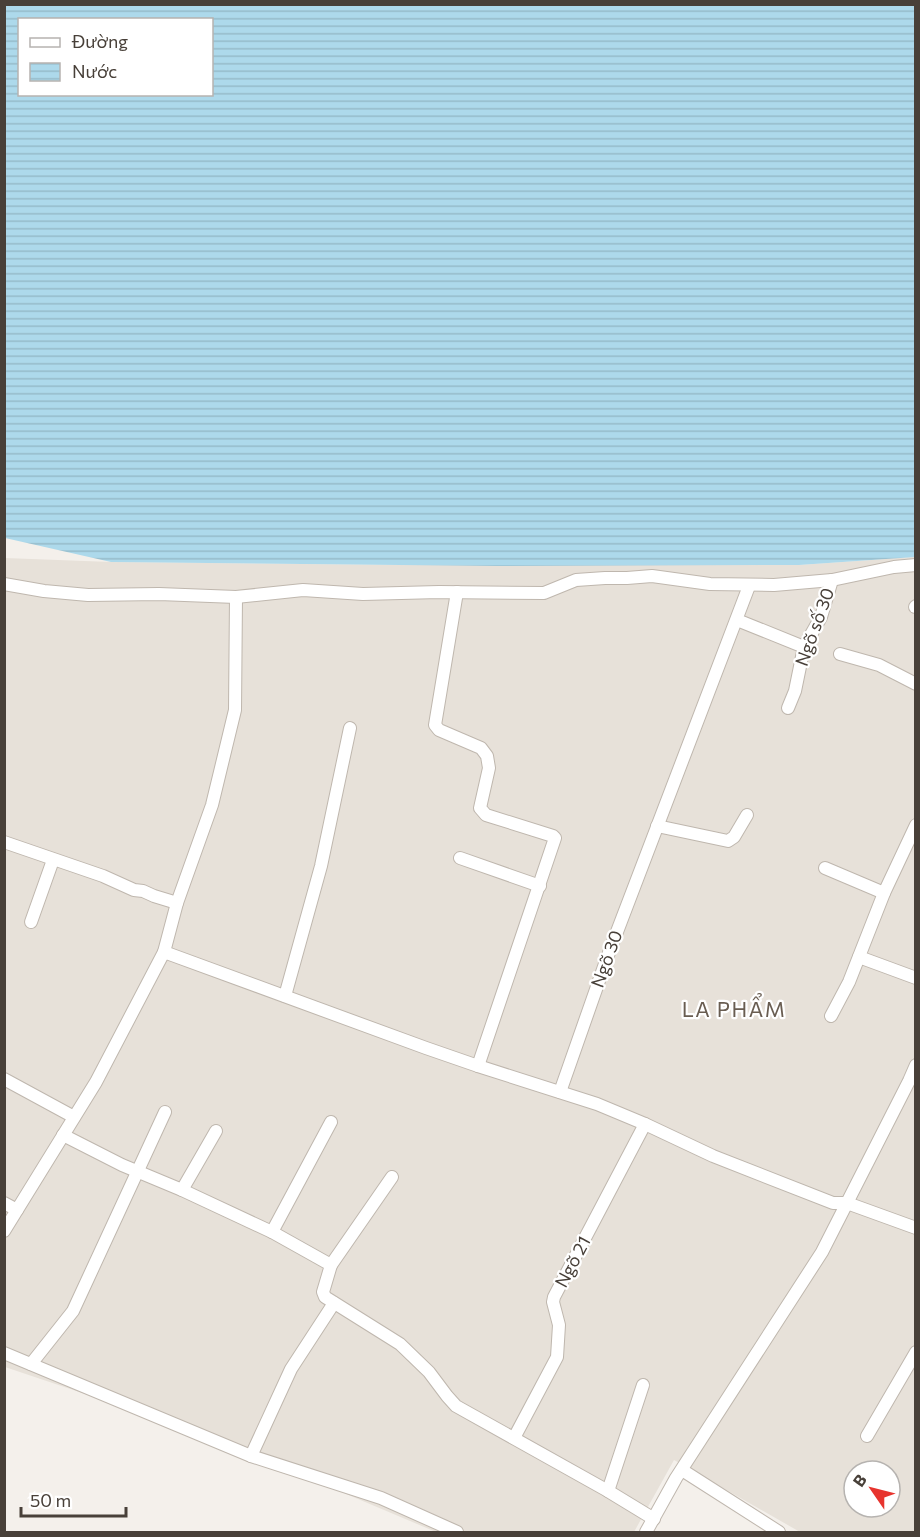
<svg xmlns="http://www.w3.org/2000/svg" width="920" height="1537" font-family="Commissioner,sans-serif">
<style>
.residential{fill:#e7e1d9;fill-rule:evenodd}
.water{fill:url(#water-rules);fill-rule:evenodd}
.lines{fill:none;stroke-linecap:round;stroke-linejoin:round}
.street-casing{stroke:#bfb7ae;stroke-width:14}
.street{stroke:#fff;stroke-width:12}
.labels{text-anchor:middle;stroke-width:4.5;stroke-linejoin:round;paint-order:stroke}
.street-label{font-size:18px;fill:#484039;stroke:#fff}
.quarter-label{font-size:21px;letter-spacing:1.5px;fill:#695d51;stroke:#fff}
</style>
<defs>
<pattern id="water-rules" width="6" height="5" patternUnits="userSpaceOnUse" patternTransform="scale(1.5)"><rect width="6" height="5" fill="#add9eb"/><path d="M0 2.5h6" fill="none" stroke="#96bbca"/></pattern>
</defs>
<rect width="100%" height="100%" fill="#f4f0eb"/>
<path class="residential" d="M915 557V1532H800L674 1460 634 1532H436L207 1435 5 1367V558L111 562 496 566 799 565ZM854 1471H890V1507H854Z"/>
<path class="water" d="M5 4 915 5V557L799 565 496 566 111 562 5 538ZM20 20H212V94H20Z"/>
<g class="lines">
<g class="street-casing">
<g id="street">
<polyline points="4,584 44,591 88,595 159,594 236,597 303,590 363,594 439,592 544,593 576,580 605,578 627,578 652,576 710,584 774,585 832,580 894,567 916,565"/>
<polyline points="457,592 435,725 439,730 481,748 487,756 489,768 480,808 486,815 553,836 555,838 478,1066"/>
<polyline points="915,607 916,606"/>
<polyline points="737,620 804,647"/>
<polyline points="840,654 879,665 916,684"/>
<polyline points="788,708 795,691 804,647 821,617 832,580"/>
<polyline points="657,826 728,841 734,837 747,815"/>
<polyline points="4,842 103,876 134,890 143,891 154,896 177,903"/>
<polyline points="460,858 540,886"/>
<polyline points="825,868 884,893"/>
<polyline points="31,922 53,860"/>
<polyline points="164,952 426,1048 478,1066 597,1104 645,1124 713,1156 833,1203 847,1203 916,1228"/>
<polyline points="859,957 916,978"/>
<polyline points="285,996 321,866 350,728"/>
<polyline points="831,1016 849,982 884,893 916,825"/>
<polyline points="4,1079 74,1117"/>
<polyline points="560,1092 607,958 749,586"/>
<polyline points="63,1135 122,1165 182,1190 272,1232 331,1265 323,1292 325,1297 400,1344 429,1372 447,1396 456,1406 608,1491 654,1519"/>
<polyline points="182,1190 216,1131"/>
<polyline points="4,1203 17,1210"/>
<polyline points="4,1231 96,1082 164,952 177,903 212,805 235,710 236,597"/>
<polyline points="272,1232 331,1122"/>
<polyline points="331,1265 392,1177"/>
<polyline points="4,1353 251,1456 381,1498 457,1532"/>
<polyline points="31,1364 73,1311 165,1112"/>
<polyline points="867,1436 916,1352"/>
<polyline points="514,1438 557,1357 559,1325 553,1302 554,1297 645,1124"/>
<polyline points="251,1456 291,1369 334,1303"/>
<polyline points="682,1470 779,1532"/>
<polyline points="608,1491 643,1385"/>
<polyline points="646,1532 676,1478 822,1252 909,1081 916,1065"/>
</g>
</g>
<use href="#street" class="street"/>
</g>
<g class="labels">
<g class="street-label">
<text transform="translate(815 627) rotate(-70)" y="6">Ngõ số 30</text>
<text transform="translate(607 959) rotate(-70)" y="6">Ngõ 30</text>
<text transform="translate(573 1262) rotate(-62)" y="6">Ngõ 21</text>
</g>
<g class="quarter-label">
<text x="734" y="1017">LA PHẨM</text>
</g>
</g>
<rect width="920" height="1537" fill="none" stroke="#484039" stroke-width="12"/>
<rect x="18" y="18" width="195" height="78" fill="#ffffff" stroke="#b6b3b0" stroke-width="1.5"/>
<rect x="30" y="38" width="30" height="9" fill="#ffffff" stroke="#b6b3b0" stroke-width="1.5"/>
<text x="72" y="48" font-size="18" fill="#484039">Đường</text>
<rect x="30" y="63" width="30" height="18" fill="url(#water-rules)" stroke="#b6b3b0" stroke-width="1.5"/>
<text x="72" y="78" font-size="18" fill="#484039">Nước</text>
<g transform="translate(872 1489) rotate(305)"><circle r="28" fill="#ffffff" stroke="#b6b3b0" stroke-width="1.5"/>
<path d="M0-4.5L10 22L0 15L-10 22Z" fill="#e7342e"/>
<text y="-9" font-size="16" font-weight="bold" text-anchor="middle" fill="#484039">B</text>
</g>
<path d="M21 1507v9h105v-9" fill="none" stroke="#484039" stroke-width="3"/>
<text x="30" y="1507" font-size="18" fill="#484039" stroke="#ffffff" stroke-width="4.5" paint-order="stroke">50 m</text>
</svg>
